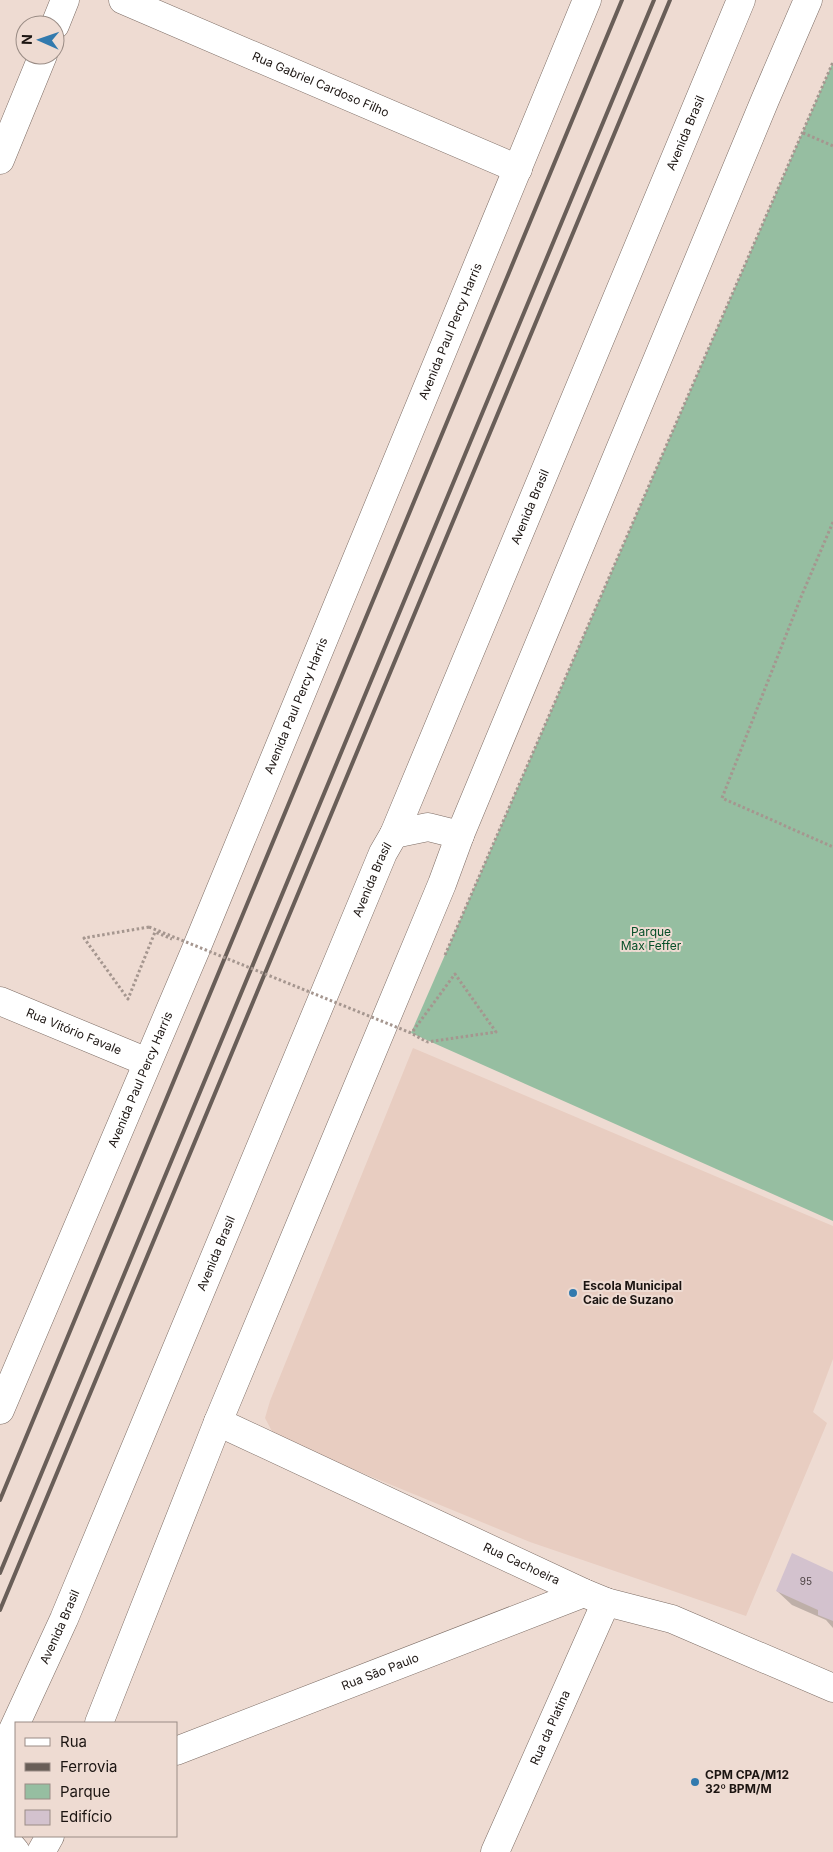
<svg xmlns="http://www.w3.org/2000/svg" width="833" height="1852" font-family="Inter,sans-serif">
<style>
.built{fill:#e8cdc1}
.green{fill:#96bea1}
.shadow{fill:#0003}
.building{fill:#d3c2ce}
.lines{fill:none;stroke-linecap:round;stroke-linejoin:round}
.minor-casing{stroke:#7c6c64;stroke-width:29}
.tertiary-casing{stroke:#7c6c64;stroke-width:29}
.secondary-casing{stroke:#7c6c64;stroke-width:29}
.path{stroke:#a5968f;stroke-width:3;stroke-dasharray:2.5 2.5;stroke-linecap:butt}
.minor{stroke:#fff;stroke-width:28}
.tertiary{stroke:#fff;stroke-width:28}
.secondary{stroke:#fff;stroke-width:28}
.rail{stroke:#695e58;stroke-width:4}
.path-bridge{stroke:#a5968f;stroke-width:3;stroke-dasharray:2.5 2.5;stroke-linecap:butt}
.poi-dot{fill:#327aae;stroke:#eedbd2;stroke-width:2}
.labels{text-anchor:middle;stroke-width:4;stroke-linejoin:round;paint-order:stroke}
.number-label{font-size:10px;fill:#4a4041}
.street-label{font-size:12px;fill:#1c1512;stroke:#eedbd2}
.park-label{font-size:12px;fill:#064f28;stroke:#eedbd2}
.poi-label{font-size:12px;font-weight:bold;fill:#1c1512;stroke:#eedbd2;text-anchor:start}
</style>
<rect width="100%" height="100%" fill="#eedbd2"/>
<polygon class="built" points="413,1048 833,1226 833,1359 813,1412 827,1423 746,1616 530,1542 275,1437 265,1418 270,1401"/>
<polygon class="green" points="833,62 833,1221 411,1033"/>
<polygon class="shadow" points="833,1573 833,1628 826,1620 792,1605 777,1591"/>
<polygon class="building" points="792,1553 833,1572 833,1621 818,1615 818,1610 776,1591"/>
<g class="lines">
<g class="minor-casing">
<g id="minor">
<path id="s1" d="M123 0 518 169"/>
<polyline points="55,25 65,0"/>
<polyline points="0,160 43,55"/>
<path id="s2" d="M0 1001 147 1062"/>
<path id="s3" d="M218 1422 584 1593 606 1602 672 1619 833 1688"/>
<path id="s4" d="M176 1751 584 1593"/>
<path id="s5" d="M495 1852 606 1602"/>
</g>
</g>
<g class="tertiary-casing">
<g id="tertiary">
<path id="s6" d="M0 1410 196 949 587 0"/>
</g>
</g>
<g class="secondary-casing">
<g id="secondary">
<polyline points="394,834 428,827 460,835"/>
<polyline points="99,1723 218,1422 442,884 460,835 765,100 808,0"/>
<path id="s7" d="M0 1758 64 1619 383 853 394 834 741 0"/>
<path d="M16 1852C12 1847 6 1841 4 1836 0 1816 9 1784 16 1765"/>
<polyline points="41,1852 50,1836"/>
</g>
</g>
<g class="path">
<polyline points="803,133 833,146"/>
<polyline points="833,522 801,597 722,798 833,847"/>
<polyline points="149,927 84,938 128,999 155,932 172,939"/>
<polyline points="445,955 833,62"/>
<polyline points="413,1031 455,974 496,1032 427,1042"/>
</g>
<use href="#minor" class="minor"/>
<use href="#tertiary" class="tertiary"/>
<use href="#secondary" class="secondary"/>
<g class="rail">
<polyline points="0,1500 622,0"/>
<polyline points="0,1573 654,0"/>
<polyline points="0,1610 670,0"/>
</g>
<polyline class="path-bridge" points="149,927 411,1033 427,1042"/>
</g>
<g class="poi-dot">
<circle cx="573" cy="1293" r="5"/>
<circle cx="695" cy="1782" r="5"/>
</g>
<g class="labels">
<g class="number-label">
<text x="806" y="1585">95</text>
</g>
<g class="street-label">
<text dy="4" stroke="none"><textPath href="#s1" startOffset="215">Rua Gabriel Cardoso Filho</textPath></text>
<text dy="4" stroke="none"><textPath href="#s7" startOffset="1764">Avenida Brasil</textPath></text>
<text dy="4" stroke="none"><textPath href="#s6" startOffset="1169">Avenida Paul Percy Harris</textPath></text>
<text dy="4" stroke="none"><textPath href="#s7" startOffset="1359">Avenida Brasil</textPath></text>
<text dy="4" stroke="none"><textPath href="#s6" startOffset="764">Avenida Paul Percy Harris</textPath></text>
<text dy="4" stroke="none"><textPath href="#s7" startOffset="954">Avenida Brasil</textPath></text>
<text dy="4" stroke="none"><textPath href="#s2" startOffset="80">Rua Vitório Favale</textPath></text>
<text dy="4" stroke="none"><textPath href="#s6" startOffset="359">Avenida Paul Percy Harris</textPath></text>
<text dy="4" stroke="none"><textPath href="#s7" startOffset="549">Avenida Brasil</textPath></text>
<text dy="4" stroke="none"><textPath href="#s3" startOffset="335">Rua Cachoeira</textPath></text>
<text dy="4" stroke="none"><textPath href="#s7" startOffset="144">Avenida Brasil</textPath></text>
<text dy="4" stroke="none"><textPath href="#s4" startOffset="219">Rua São Paulo</textPath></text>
<text dy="4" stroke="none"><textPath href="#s5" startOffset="136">Rua da Platina</textPath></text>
</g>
<g class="park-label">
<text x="651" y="936">Parque<tspan x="651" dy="14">Max Feffer</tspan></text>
</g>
<g class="poi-label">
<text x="583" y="1290">Escola Municipal<tspan x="583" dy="14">Caic de Suzano</tspan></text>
<text x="705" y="1779">CPM CPA/M12<tspan x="705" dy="14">32º BPM/M</tspan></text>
</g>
</g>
<rect x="15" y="1722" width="162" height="115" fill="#eedbd2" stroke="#9a8c85"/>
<rect x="25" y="1738" width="25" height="8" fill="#ffffff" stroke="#9a8c85"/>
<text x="60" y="1747" font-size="15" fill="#1c1512">Rua</text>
<rect x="25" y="1763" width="25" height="8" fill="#695e58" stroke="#9a8c85"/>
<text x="60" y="1772" font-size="15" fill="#1c1512">Ferrovia</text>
<rect x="25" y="1784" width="25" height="15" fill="#96bea1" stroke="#9a8c85"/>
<text x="60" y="1797" font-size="15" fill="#1c1512">Parque</text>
<rect x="25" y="1810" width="25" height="15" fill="#d3c2ce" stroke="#9a8c85"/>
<text x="60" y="1822" font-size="15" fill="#1c1512">Edifício</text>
<g transform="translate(40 40) rotate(272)"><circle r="24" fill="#eedbd2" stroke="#9a8c85"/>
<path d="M0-4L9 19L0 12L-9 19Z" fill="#327aae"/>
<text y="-8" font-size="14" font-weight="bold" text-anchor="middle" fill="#1c1512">N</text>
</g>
</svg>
